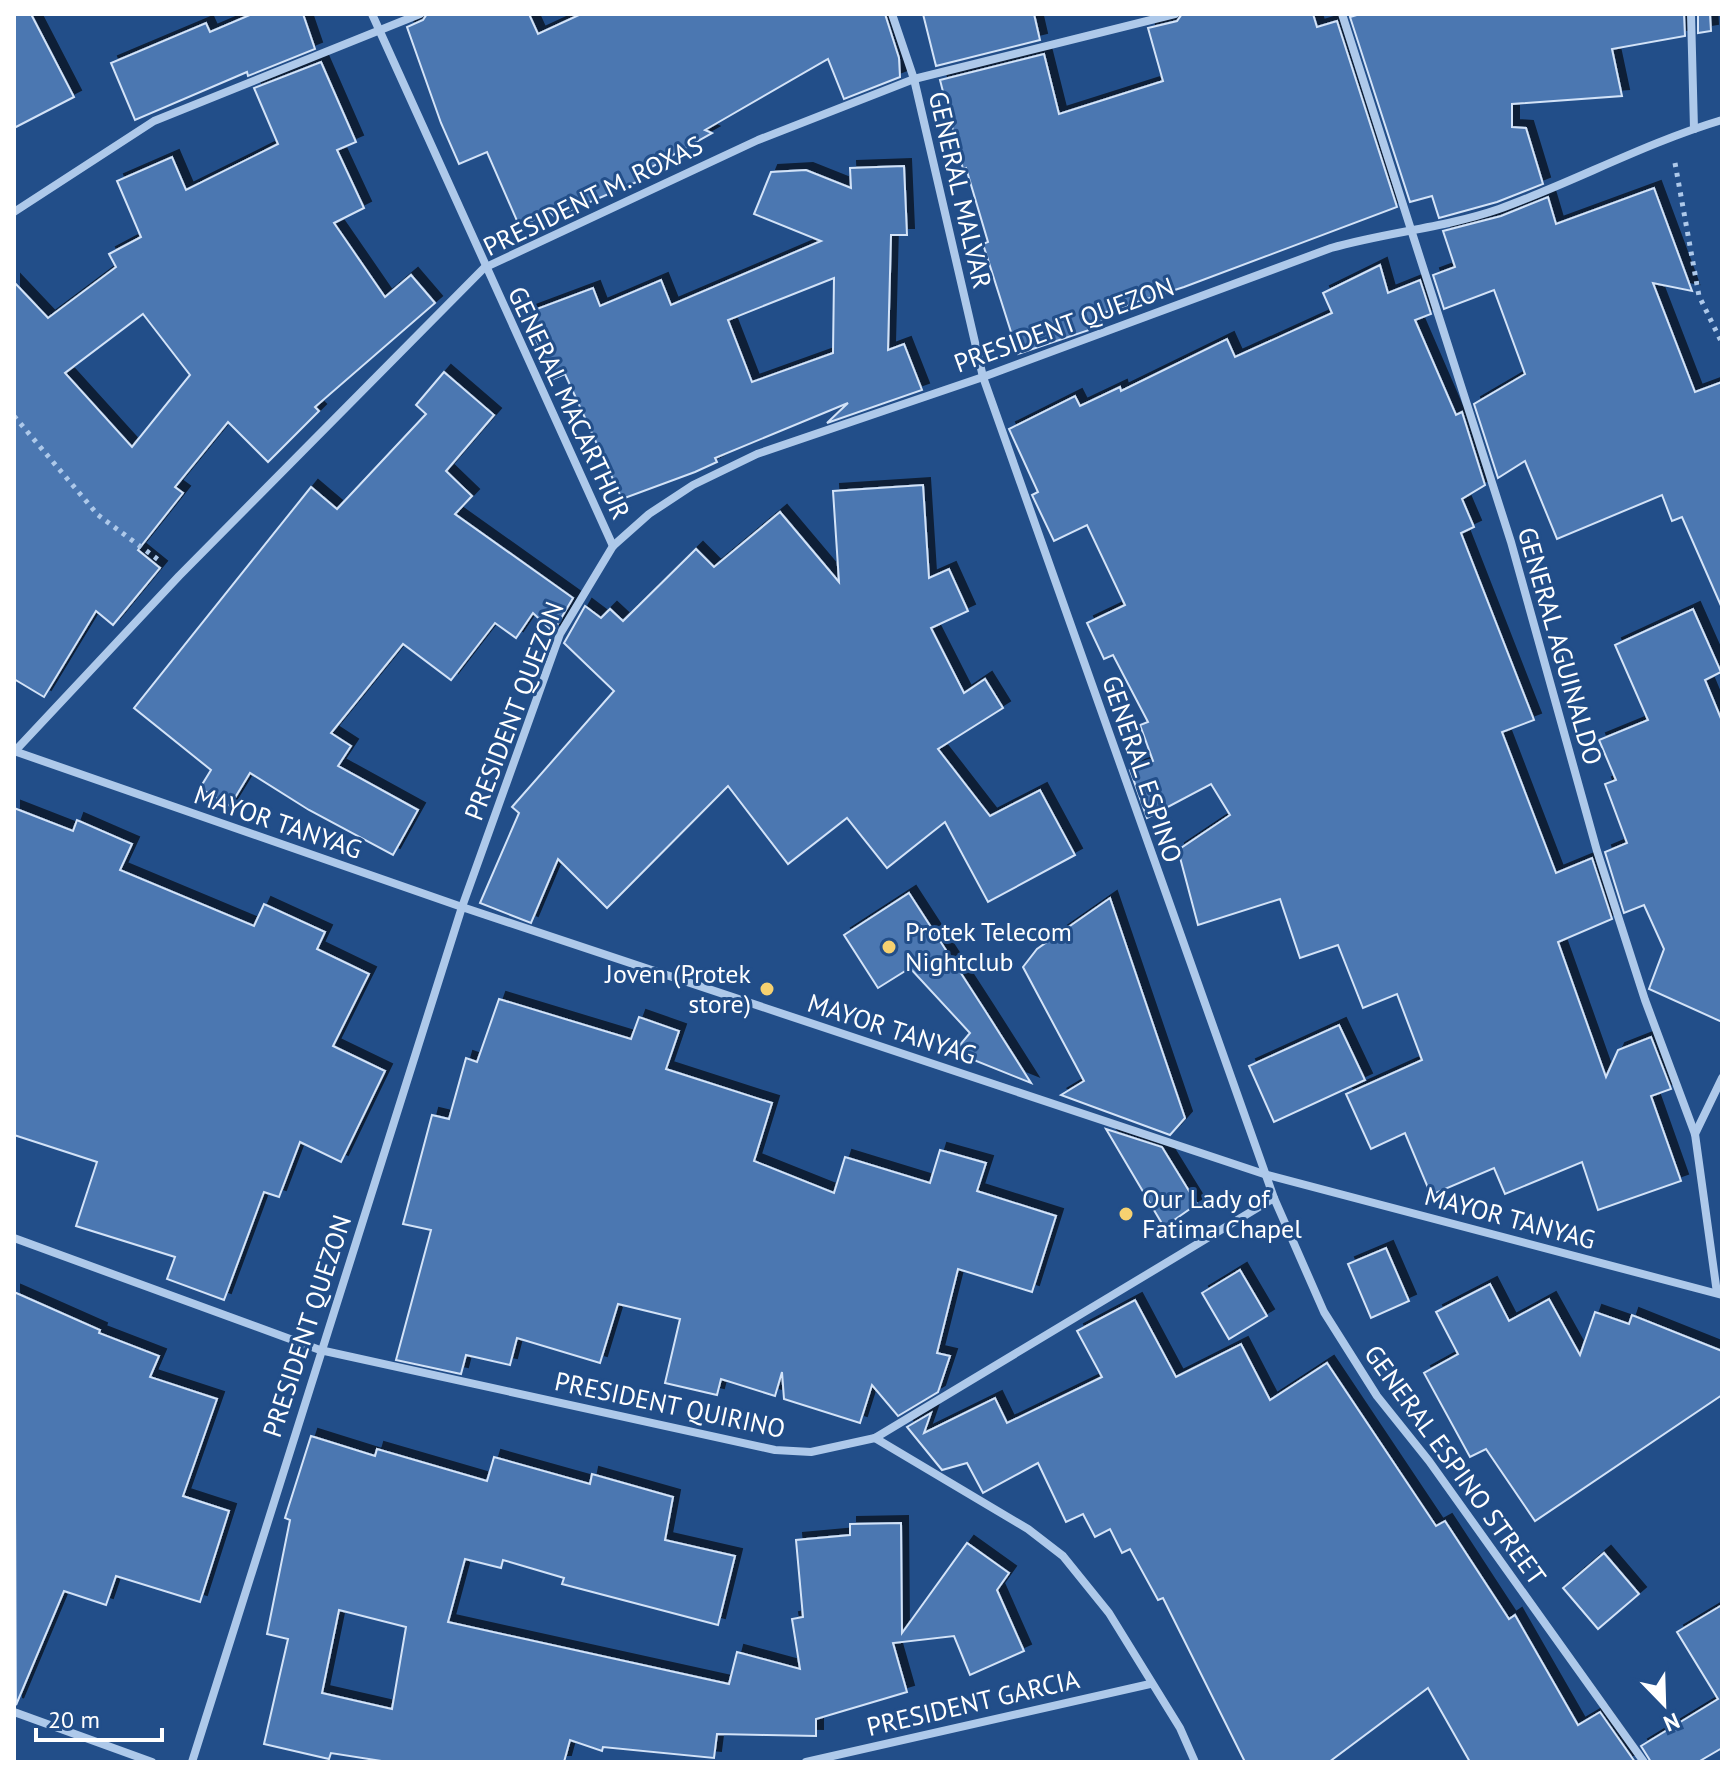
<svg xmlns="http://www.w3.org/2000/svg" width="1736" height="1776" font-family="'PT Sans',sans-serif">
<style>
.building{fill:#4b77b1;stroke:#d3e3f8;stroke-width:2;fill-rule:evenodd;filter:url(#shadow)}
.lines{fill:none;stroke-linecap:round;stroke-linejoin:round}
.path{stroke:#aec9ea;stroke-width:5;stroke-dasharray:4 6;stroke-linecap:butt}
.minor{stroke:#aec9ea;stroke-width:8}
.poi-dot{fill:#f6d170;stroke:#224e89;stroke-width:3}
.labels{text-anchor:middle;stroke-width:6;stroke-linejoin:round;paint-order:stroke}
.street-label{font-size:26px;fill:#fff;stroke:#224e89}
.poi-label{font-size:26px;fill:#fff;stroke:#224e89;text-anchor:start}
</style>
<defs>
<filter id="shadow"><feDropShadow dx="7" dy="-7" stdDeviation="0" flood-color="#0009"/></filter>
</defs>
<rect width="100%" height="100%" fill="#224e89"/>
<g class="building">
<polygon points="14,14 31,14 74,97 14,128"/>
<polygon points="252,14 303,14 315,49 248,76 247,72 135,120 111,63 206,23 210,32"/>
<polygon points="427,14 529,14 538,34 581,14 885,14 899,58 900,77 844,99 828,59 705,130 712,133 643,172 646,178 555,217 547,209 521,230 487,152 459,164 441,123 407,27 423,20"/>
<polygon points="923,14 1034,14 1040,40 936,66"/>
<polygon points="1182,14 1313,14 1317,27 1337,21 1397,207 1184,287 1100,314 1104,325 1018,354 983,244 988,242 966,168 963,169 940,80 1044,54 1059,114 1163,81 1148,28 1177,21"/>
<polygon points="1360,14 1684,14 1685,36 1612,49 1622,96 1512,104 1512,127 1526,128 1543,184 1497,202 1439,218 1432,196 1410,202 1350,17"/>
<polygon points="1698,14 1710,14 1711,31 1698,33"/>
<path d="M321 62 356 142 337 150 364 208 334 223 385 297 411 275 435 303 315 407 319 411 268 462 228 422 175 487 183 493 138 550 160 568 113 625 96 611 44 697 14 679V282L48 318 116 267 109 254 141 237 117 181 172 157 186 190 278 144 254 88ZM143 314 190 375 132 447 65 373Z"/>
<path d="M904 166 907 235H891L888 350 904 344 922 390 827 423 848 403 715 458 717 462 695 472 622 499 565 374 551 380 526 313 593 288 600 306 661 280 671 305 821 241 754 214 771 172 806 170 851 188 850 168ZM834 278 833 353 752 382 728 320Z"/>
<polygon points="1654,188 1692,291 1653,283 1695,392 1722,382 1722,608 1682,517 1672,521 1662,495 1557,539 1525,461 1498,478 1474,404 1525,374 1494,290 1444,309 1433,275 1455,267 1443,231 1501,216 1548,197 1556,224"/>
<polygon points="1380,265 1388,293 1420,280 1431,314 1415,320 1456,415 1462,412 1485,485 1462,499 1474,527 1461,533 1534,720 1502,732 1556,873 1592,858 1612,919 1558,942 1606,1077 1618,1050 1651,1037 1671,1089 1651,1096 1681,1181 1598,1210 1582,1162 1505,1194 1494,1168 1431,1195 1405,1133 1371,1149 1346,1094 1422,1060 1397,994 1363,1008 1338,945 1300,958 1280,899 1198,925 1178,850 1230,815 1211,784 1147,818 1130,770 1153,761 1140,725 1148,722 1113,655 1104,659 1087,623 1125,605 1087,525 1054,541 1032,495 1038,492 1009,429 1075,396 1080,406 1120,387 1121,391 1227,339 1235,357 1332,313 1323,293"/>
<polygon points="444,372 494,415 446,471 472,496 455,514 573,598 553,632 533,613 516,638 495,623 451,680 403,644 331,733 351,746 338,766 418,810 393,855 309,810 250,773 230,806 200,788 211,770 134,708 311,487 337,509 426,414 416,405"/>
<polygon points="923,485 929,578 949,569 968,611 931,628 964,693 985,679 1003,708 938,749 990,816 1040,790 1075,855 988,902 945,822 887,868 847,818 788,864 728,786 607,908 558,859 531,923 480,903 519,813 512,807 614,691 564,643 585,606 601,618 610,609 623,621 696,549 714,567 780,512 839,582 833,491"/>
<polygon points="1693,609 1721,672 1705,680 1722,721 1722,1022 1649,989 1664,949 1644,905 1624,913 1605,852 1627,843 1605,784 1616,780 1599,740 1648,720 1615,645"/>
<polygon points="14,808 73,831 77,820 132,844 120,870 254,926 264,904 325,932 317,949 369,974 333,1046 385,1071 341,1162 300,1142 279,1197 264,1192 224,1300 167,1279 175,1257 76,1226 97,1162 14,1135"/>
<polygon points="909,893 986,1012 1031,1083 954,1052 970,1033 910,968 878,988 844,935"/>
<polygon points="1110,898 1185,1118 1170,1135 1061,1095 1084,1081 1023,967 1037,949"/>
<polygon points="499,999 631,1039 639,1017 679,1031 666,1069 772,1103 754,1161 834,1193 845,1157 930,1183 940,1150 986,1163 977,1191 1056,1216 1032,1292 958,1269 937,1353 950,1356 938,1392 898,1416 872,1385 860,1423 784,1399 782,1372 775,1396 721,1379 717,1395 665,1383 680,1319 618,1304 600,1363 517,1338 510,1365 466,1355 461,1374 396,1360 431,1230 403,1224 432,1115 449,1119 466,1058 477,1062"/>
<polygon points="1339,1025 1365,1080 1274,1122 1249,1066"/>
<polygon points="1106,1129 1162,1147 1197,1204 1164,1227"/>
<polygon points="1386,1248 1409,1301 1371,1318 1348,1264"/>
<polygon points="1240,1270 1267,1316 1229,1339 1202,1293"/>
<polygon points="1490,1284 1509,1321 1549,1299 1580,1355 1595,1312 1629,1324 1632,1315 1722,1351 1722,1395 1535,1521 1486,1449 1470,1457 1424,1373 1458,1354 1436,1312"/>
<polygon points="14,1292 100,1330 99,1333 159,1356 150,1377 217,1399 183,1496 229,1511 200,1602 116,1576 106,1605 64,1591 16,1705"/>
<polygon points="1135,1300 1176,1377 1241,1344 1270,1400 1327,1363 1436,1526 1445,1521 1509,1619 1515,1615 1578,1725 1600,1712 1635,1762 1470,1762 1428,1688 1329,1762 1245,1762 1163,1598 1158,1600 1130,1549 1122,1553 1110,1529 1095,1537 1083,1514 1066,1522 1038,1463 983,1493 967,1463 942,1470 907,1427 931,1413 924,1433 995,1398 1007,1423 1102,1377 1077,1331"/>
<path d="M311 1436 375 1456 377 1449 487 1481 494 1457 590 1484 592 1474 673 1497 665 1540 735 1556 718 1625 562 1584 564 1578 503 1560 501 1568 465 1559 448 1622 729 1684 737 1652 800 1669 792 1619 803 1617 796 1540 850 1535V1524L901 1523 902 1633 967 1543 1009 1573 997 1590 1024 1651 970 1675 954 1636 893 1643 907 1692 816 1719V1736L717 1734 714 1758 603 1747 602 1751 570 1740 564 1762H388L331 1753 329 1759 264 1744 288 1639 267 1634 290 1520 285 1518ZM339 1610 406 1627 392 1709 322 1693Z"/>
<polygon points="1604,1553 1639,1594 1598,1629 1563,1588"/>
<polygon points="1722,1605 1722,1748 1698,1762 1651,1762 1641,1746 1718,1699 1677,1632"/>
</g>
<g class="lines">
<g class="path">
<polyline points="1675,163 1699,296 1722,343"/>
<polyline points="14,416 98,515 160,561"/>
</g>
<g class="minor">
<polyline points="372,14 613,546"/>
<polyline points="892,14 914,79 983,377 1274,1198 1324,1312 1377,1396 1429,1461 1644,1762"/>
<polyline points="1342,14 1511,542 1597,851 1645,1000 1695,1134 1717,1293"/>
<polyline points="1691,14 1694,129"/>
<polyline points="14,212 154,121 420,14"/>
<polyline points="14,751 462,907 1264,1174 1722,1295"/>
<polyline points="15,751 179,576 484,268 758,140 914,79 1175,14"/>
<polyline points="1695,1134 1722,1078"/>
<polyline points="14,1238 320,1350 775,1450 811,1452 875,1438 1274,1198"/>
<polyline points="875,1438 1028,1529 1063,1556 1109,1613 1180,1728 1195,1762"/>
<polyline points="14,1712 152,1762"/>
<path d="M192 1762 462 907 560 634 613 546 649 514 693 485 757 454 983 377 1331 248C1387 232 1444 228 1499 209 1574 182 1645 143 1722 120"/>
<polyline points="806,1762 1150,1684"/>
</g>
</g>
<g class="poi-dot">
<circle cx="889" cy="947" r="8"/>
<circle cx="767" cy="989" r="8"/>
<circle cx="1126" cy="1214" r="8"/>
</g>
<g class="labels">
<g class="street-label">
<text transform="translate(960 190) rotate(77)" y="9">GENERAL MALVAR</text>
<text transform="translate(593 196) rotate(-26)" y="9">PRESIDENT M. ROXAS</text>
<text transform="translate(1064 325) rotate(-20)" y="9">PRESIDENT QUEZON</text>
<text transform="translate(569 403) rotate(65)" y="9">GENERAL MACARTHUR</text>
<text transform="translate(1560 646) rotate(74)" y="9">GENERAL AGUINALDO</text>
<text transform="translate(514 711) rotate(-69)" y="9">PRESIDENT QUEZON</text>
<text transform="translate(1142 769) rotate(71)" y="9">GENERAL ESPINO</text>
<text transform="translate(278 822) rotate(19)" y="9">MAYOR TANYAG</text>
<text transform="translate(892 1029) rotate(18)" y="9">MAYOR TANYAG</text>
<text transform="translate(1510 1218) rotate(15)" y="9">MAYOR TANYAG</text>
<text transform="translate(307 1326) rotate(-72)" y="9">PRESIDENT QUEZON</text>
<text transform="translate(670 1405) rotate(12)" y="9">PRESIDENT QUIRINO</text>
<text transform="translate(1455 1465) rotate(54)" y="9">GENERAL ESPINO STREET</text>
<text transform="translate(973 1703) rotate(-13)" y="9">PRESIDENT GARCIA</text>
</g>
<g class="poi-label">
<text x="905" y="941">Protek Telecom<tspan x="905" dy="30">Nightclub</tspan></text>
<text x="751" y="983" text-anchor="end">Joven (Protek<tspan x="751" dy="30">store)</tspan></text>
<text x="1142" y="1208">Our Lady of<tspan x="1142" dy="30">Fatima Chapel</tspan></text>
</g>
</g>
<rect width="1736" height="1776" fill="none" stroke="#ffffff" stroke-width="32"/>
<g transform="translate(1664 1704) rotate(157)" stroke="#224e89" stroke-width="6" paint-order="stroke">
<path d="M0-6L14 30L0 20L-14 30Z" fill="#ffffff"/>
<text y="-12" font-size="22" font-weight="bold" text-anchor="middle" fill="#ffffff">N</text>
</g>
<path d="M36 1728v12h126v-12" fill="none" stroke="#ffffff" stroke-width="4"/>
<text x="48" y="1728" font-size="24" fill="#ffffff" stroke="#224e89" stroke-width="6" paint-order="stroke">20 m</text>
</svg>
